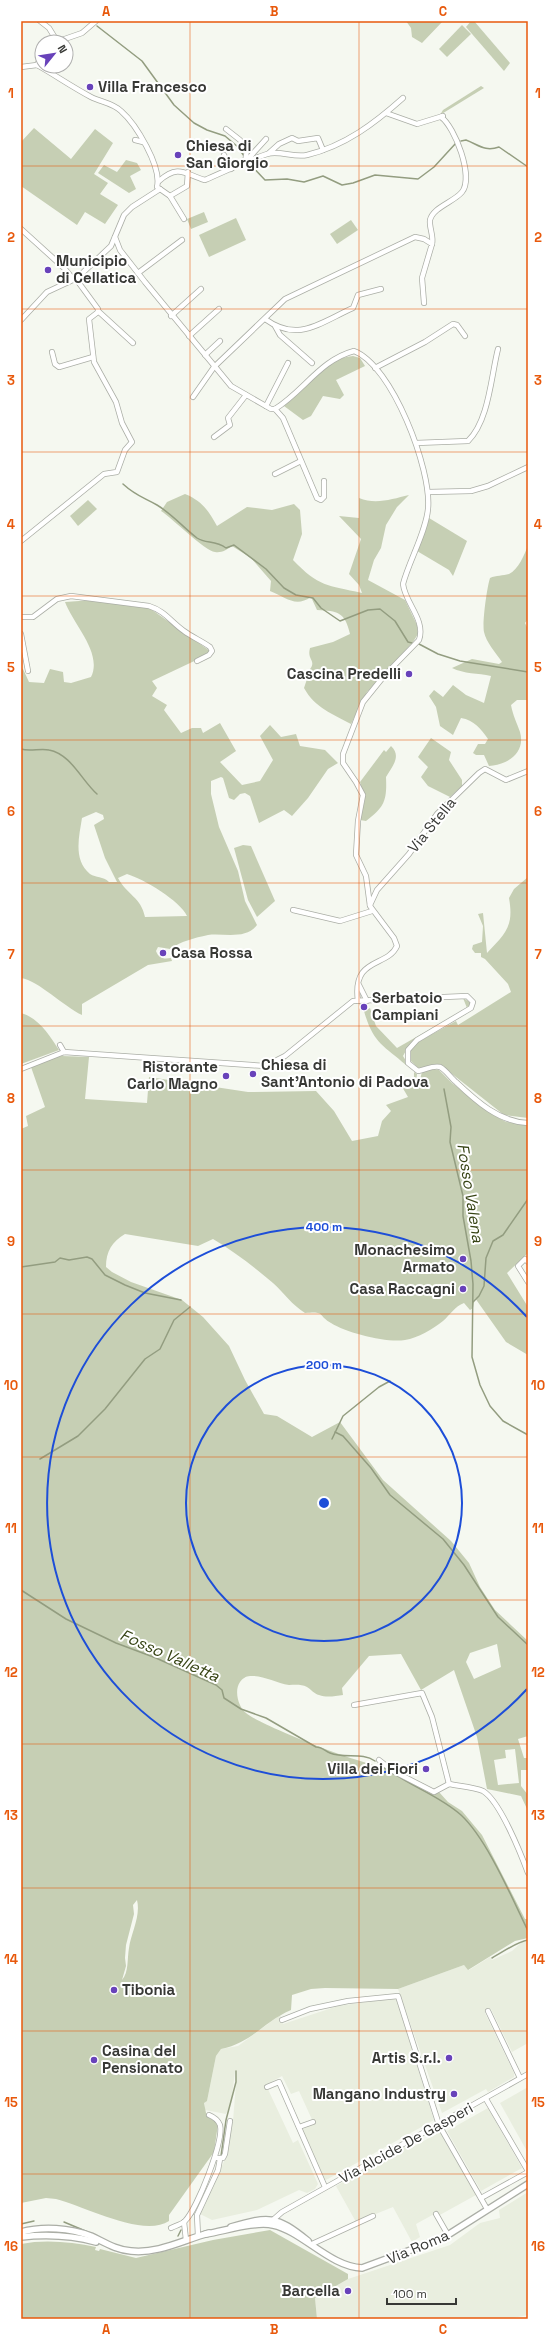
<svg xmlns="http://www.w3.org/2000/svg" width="549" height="2340" font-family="'Space Grotesk',sans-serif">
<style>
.built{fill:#e9eedf}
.green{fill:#c6cfb4;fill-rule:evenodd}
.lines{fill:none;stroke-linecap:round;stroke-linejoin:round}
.stream{stroke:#939d80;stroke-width:1.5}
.minor-casing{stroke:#abaea6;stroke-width:6}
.tertiary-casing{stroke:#abaea6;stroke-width:8}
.minor{stroke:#fff;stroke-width:4.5}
.tertiary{stroke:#fff;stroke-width:5.5}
.grid{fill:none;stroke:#e8590c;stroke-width:1;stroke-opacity:0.55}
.ring{fill:none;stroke:#1d4ed8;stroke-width:2}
.poi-dot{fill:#6842ba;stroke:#fff;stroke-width:1.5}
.labels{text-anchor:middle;stroke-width:4;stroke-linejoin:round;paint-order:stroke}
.poi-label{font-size:15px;font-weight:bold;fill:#373835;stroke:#fff;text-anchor:start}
.street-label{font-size:15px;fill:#373835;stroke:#fff}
.water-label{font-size:16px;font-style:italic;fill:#374415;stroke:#fff}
.centre{fill:#1d4ed8;stroke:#fff;stroke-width:2}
.ring-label{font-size:12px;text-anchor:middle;font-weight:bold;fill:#1d4ed8;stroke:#fff;stroke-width:4;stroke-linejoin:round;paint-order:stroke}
.neatline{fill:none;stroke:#e8590c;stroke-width:1.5}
.grid-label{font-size:13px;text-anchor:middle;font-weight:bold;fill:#e8590c}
</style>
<rect width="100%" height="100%" fill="#f5f8f0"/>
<g class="built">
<polygon points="522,1942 528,1942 528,2043 512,2052 491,2009 485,2013 514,2073 514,2077 488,2092 486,2089 442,2113 398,1989 464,1965 469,1970 490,1957 492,1960 512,1951"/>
<polygon points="396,1998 434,2120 326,2180 323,2179 301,2130 314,2124 299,2091 291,2094 282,2076 266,2085 293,2143 298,2140 318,2184 315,2189 307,2193 299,2190 257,2210 212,2220 200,2214 226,2157 233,2121 237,2071 235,2071 231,2104 226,2114 205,2110 204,2102 207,2101 216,2056 221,2049 238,2046 280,2015 283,2024 338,2006"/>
<polygon points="528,2087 528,2153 500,2103"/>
<polygon points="488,2108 522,2168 481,2191 447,2131"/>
<polygon points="440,2132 476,2195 438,2216 436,2213 416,2224 420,2237 412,2242 393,2207 356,2222 336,2186 407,2146 409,2149"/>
<polygon points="528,2192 528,2315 508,2319 317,2319 315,2298 348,2279 450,2245 480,2223 500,2218 499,2210"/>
</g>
<g class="green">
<polygon points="406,21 443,21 422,43 412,37 411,28"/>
<polygon points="471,21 474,21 510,63 504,71 466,27"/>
<polygon points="462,25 471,34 447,57 439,49"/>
<polygon points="481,86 484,88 440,115 443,110"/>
<polygon points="34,128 71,159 95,129 113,143 94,174 108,183 100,194 118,205 105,224 85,212 77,225 21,186 21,142"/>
<polygon points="126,160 137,163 141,170 130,176 136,189 129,193 98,173 104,165 117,172"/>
<polygon points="204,212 208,222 191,229 187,219"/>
<polygon points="236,218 246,240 209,257 199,235"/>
<polygon points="351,220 358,230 337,244 330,234"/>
<path d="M353 356 360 358 365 366 336 380 344 395 340 399 323 396 311 416 303 420 284 406C304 386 323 359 353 356Z"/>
<path d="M185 494C202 501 208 510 217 526L247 507 272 510 294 504 300 510 302 534 293 560C319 587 327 585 362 593L359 585 349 574 361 539 339 516 359 518V498C376 505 392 499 409 495L397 507 386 525 381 548 374 560 368 580 405 600 417 625 418 634 413 642 367 692 351 724C333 714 315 708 304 688L307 679 304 676C321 659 306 663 310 648L333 642 350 634C345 612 338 611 317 610L311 597C295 608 286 597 270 591L271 581 251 558 232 546C226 550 222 553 215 552 205 551 172 518 161 511L167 502Z"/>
<polygon points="88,500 97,509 78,526 70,516"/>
<polygon points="429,518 467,541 453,576 449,570 417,551"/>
<path d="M528 545V619L525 623 528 629V700H517L511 705C513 716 517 723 520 732 526 753 507 765 489 766L484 755H476L473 753 478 744H485L488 739C481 729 474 720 461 718L453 735 440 726 436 707 429 696 434 690 443 697 453 685 466 695 484 703 491 676C478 673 464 674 452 668L472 659 499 664 502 662C496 653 486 642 484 632 482 623 487 587 490 578 496 575 503 576 509 574 518 570 525 554 528 545Z"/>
<path d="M93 600 121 602 133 607H148L210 651 207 655 152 681 157 688 152 696 167 705 164 710 181 733 192 728H201L203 733 220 723 236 751 220 762 242 785 260 781 273 760 260 736 270 725 281 737 296 734 300 746 325 750 338 763 328 769 308 798 292 816 284 810 259 823 250 796 245 793 240 794 234 800 229 798 223 778 221 777 211 781V794L219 827 238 871 245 901 257 925C246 940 224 933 208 935 194 938 182 941 170 949L158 947 156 951C159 959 164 959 171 958L172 961 148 965 82 1004V1015C63 1006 39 981 21 978V668L23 669 29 682 44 683 50 669 63 672 64 682 71 683 91 677C103 653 73 624 65 602ZM96 812 103 815 104 819 94 825 105 858 117 882H109C103 876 96 878 90 874 73 860 79 837 82 818ZM127 874C144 879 180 901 187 916L145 917C141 897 127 895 118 878Z"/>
<polygon points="431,738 451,752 449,760 462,780 462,786 450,797 428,786 421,777 428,767 418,757"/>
<path d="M391 746C402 756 392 767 386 777 387 800 385 807 366 821L360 820 365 799 360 782 384 750 386 752Z"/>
<polygon points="243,845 251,846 275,901 257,917 248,900 234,848"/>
<path d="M528 877V1118L504 1115 442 1066 418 1068 409 1059V1051L418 1042 456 1021 458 1025 511 992 508 984 485 959 481 957V953H475L472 949 473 945 482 942 483 926 478 914 483 913 487 953C506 933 514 926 509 898L514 889Z"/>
<path d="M463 998 471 1003V1006L408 1047 403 1056 408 1064 406 1065C383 1045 373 1043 364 1011L370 1008 376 1026 397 1048 467 1008Z"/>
<path d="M21 1013C39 1018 50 1036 59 1050L21 1064Z"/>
<path d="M62 1056 89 1057 85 1099 147 1103 149 1077 248 1092 316 1091 334 1111 352 1141 378 1136 382 1121 391 1111 386 1105 408 1097 401 1085 406 1082 414 1081V1072L417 1074 416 1083 418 1087 422 1072 431 1069 439 1070 452 1083 492 1114 506 1122 528 1125V1253L507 1273 528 1307V1355L506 1342 475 1298 473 1308 470 1310 464 1303C455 1306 450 1315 443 1321 433 1329 418 1338 405 1340 386 1343 347 1333 331 1323 317 1315 326 1311 305 1313 292 1305 284 1293 273 1283 254 1267 235 1252 213 1239L198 1246 125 1234C112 1242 106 1251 106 1267L112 1272 131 1282 182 1300 203 1317 229 1346 245 1380 264 1414 277 1416 312 1437 340 1422 383 1480 451 1541 469 1563 480 1587 495 1610 528 1641V1736L518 1739 524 1758H528V1770H521V1786L528 1795V1811L521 1796 487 1789 477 1737 454 1670 421 1690 401 1654 369 1656 342 1688 343 1695C335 1696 327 1698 319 1695 314 1694 311 1689 307 1687 301 1684 295 1685 289 1685 276 1683 263 1675 250 1676 246 1676 242 1679 240 1682 234 1690 238 1707 246 1713 259 1725 369 1768 384 1766L439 1792 448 1802 462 1811 482 1835 525 1919H528V1938L515 1941 468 1970 464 1965 398 1989 325 1988 311 1989 292 1995 291 2010C263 2022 252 2043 221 2049L216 2056 207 2101 204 2103 206 2113 218 2124 214 2152 169 2215V2221C143 2238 84 2206 56 2199L46 2198 21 2203V1129L28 1126 26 1116 45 1107 31 1067 55 1057ZM497 1644 501 1667 474 1679 466 1662 470 1653ZM515 1749 519 1783 498 1785 494 1760 506 1758 505 1750ZM137 1900C141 1916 131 1933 129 1948 127 1959 129 1972 122 1980L126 1966 125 1958 126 1945 134 1914 133 1905Z"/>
<path d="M270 2230 348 2274V2279L315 2298 317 2319H21V2244C45 2239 72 2242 96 2247L95 2250 99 2251 100 2249 136 2258 213 2240Z"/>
</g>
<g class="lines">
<g class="stream">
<polyline points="97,26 142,61 174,105 194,123 207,130 225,136 238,147 244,156"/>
<path d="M461 141 466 140C479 145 485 152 499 147L528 167"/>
<polyline points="249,163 265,180 287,179 304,182 323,176 342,185 353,183 375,175 418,179 434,167 456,143"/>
<path d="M123 484C136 496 143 497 157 505 172 514 184 528 197 538 206 544 215 540 226 548L234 545 266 569 284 588 296 595 313 598 321 608 340 621 368 610 380 609 395 621 408 642 412 643"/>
<polyline points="419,644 438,654 460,661 528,672"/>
<path d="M21 749C30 752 40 748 49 750 71 754 82 781 97 794"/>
<polyline points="444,1089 451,1127 450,1142 463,1196 463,1216 471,1261 473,1284 472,1357 480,1385 490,1406 503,1421 528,1435"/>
<polyline points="21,1267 55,1262 60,1258 69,1260 87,1257 92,1259 105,1275 125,1285 145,1293 181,1300"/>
<polyline points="473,1302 479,1296 484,1286 486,1258 493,1241 503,1235 528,1199"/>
<polyline points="335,1432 343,1436 371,1468 390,1495 443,1539 464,1565 498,1617 528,1645"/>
<polyline points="332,1439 343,1416 379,1387 390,1381"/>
<polyline points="40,1459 78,1436 105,1409 145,1359 160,1349 174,1320 190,1307"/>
<path d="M21 1590 66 1619 116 1643 156 1658 216 1685 222 1690 224 1698 241 1709 266 1718 316 1747C322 1747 325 1751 330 1753 345 1759 362 1752 375 1761"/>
<polyline points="383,1767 390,1771"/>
<path d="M393 1773C415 1788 441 1797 461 1815 487 1839 512 1898 528 1931"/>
<path d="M492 1958C503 1952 516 1942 528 1940"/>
<polyline points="221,2156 226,2120 236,2082 236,2071"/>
<polyline points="188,2220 193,2214"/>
<polyline points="64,2222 95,2235"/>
<polyline points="21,2224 34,2221"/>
<polyline points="178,2236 181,2230"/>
</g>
<g class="minor-casing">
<g id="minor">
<polyline points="40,21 49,28 57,41"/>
<polyline points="56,42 82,33 96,21"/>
<polyline points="37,65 42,55"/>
<polyline points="21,67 37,65"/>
<polyline points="386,113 417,124 443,116"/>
<polyline points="226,129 240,140 247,150 245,162"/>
<polyline points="135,140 143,142"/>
<polyline points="269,153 279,144 292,138 298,141 318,138 323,150"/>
<polyline points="224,155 231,169"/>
<polyline points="247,160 266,139"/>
<path d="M159 181C179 163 186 175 205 180 226 171 246 161 267 154 279 150 294 158 307 155 345 146 375 123 403 98"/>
<polyline points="160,189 170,196 184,219"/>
<polyline points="170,196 187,186 188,172"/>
<polyline points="21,229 64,268 73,279"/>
<polyline points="115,237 120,250 145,282 231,386 271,409 275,409"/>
<path d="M432 244C434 236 429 228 430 220 433 207 454 202 462 192 474 177 455 127 441 117"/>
<polyline points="138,273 182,240"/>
<polyline points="98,311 133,343"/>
<polyline points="171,316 201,289"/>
<path d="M265 319C298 343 319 323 353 308L358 295 381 289"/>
<polyline points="21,320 47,292 75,279"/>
<polyline points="275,326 280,335 312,363"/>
<polyline points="189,336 219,309"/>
<polyline points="52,352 55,364 59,367 93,357"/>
<polyline points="205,355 220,341"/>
<polyline points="375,368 425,342 453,324 457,325 465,336"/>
<polyline points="193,397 214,367 285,299 415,237 424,239 432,244 422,278 424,303"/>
<polyline points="266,406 288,363"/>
<path d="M275 409C304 391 320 360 354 351 392 365 432 470 428 509 426 532 409 561 403 584 405 603 426 620 419 640L384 676 363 702 343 754V763L356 782 363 795 358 821 356 855 366 876 370 906 394 938 397 946C387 968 352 956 358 1001"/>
<polyline points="275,409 283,418 317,498 321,500 324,497 324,481"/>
<polyline points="214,437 230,425 228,418 246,395"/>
<path d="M416 443 468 441C489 421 491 376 498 349"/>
<polyline points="275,474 301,461"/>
<polyline points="428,492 471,491 488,486 528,467"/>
<path d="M21 541 104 474 117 472 125 450 132 442 122 423 116 402 94 362 89 319 98 312V309L76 279 111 246 124 215 132 207 160 189 157 187C162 167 136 124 121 111 113 103 101 102 91 97 72 87 55 75 37 65"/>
<path d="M21 617H33L57 599 71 596 149 606C165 611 171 622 184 631 192 637 202 641 210 647L212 651 209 655 197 661"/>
<polyline points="21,634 28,671"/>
<polyline points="370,905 377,890 409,854 437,814 479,773 485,769 506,780 528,771"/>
<polyline points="293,910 340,921 372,911"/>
<polyline points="359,985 367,1001"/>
<polyline points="60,1045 64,1052"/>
<path d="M21 1069 64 1052 265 1066 285 1056 353 1001 467 996 473 1002 471 1008 417 1040 408 1050V1063L418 1071C425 1070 433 1065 440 1067 446 1070 451 1078 456 1082 476 1101 499 1122 528 1123"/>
<polyline points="528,1262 525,1259 518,1266 528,1282"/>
<path d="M354 1705 422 1693 432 1717 449 1784C459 1786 474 1787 483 1791 500 1801 521 1854 528 1873"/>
<polyline points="379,1760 393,1771 434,1792 449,1784"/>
<polyline points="377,1770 383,1765"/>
<polyline points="488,2011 520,2078"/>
<polyline points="282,2020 310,2009 348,2001 398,1996 439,2125 487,2209"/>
<polyline points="267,2087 279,2082 325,2187"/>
<polyline points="486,2099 528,2171"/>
<polyline points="299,2127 313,2122"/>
<polyline points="217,2158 223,2158 225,2154 230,2121"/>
<polyline points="481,2198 528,2172"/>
<polyline points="436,2214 448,2235"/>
<polyline points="184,2222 186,2240"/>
<polyline points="273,2222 274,2219 282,2212 528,2074"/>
<path d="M171 2228C175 2226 182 2224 185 2221 197 2209 224 2141 220 2125 218 2120 214 2117 209 2115"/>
<polyline points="198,2236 197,2215 218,2170 220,2159"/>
<polyline points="312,2244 373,2216"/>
</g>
</g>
<g class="tertiary-casing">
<g id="tertiary">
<path d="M231 2227C269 2216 276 2215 308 2241"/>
<path d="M21 2232C43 2226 70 2228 91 2236 104 2242 116 2250 131 2251 158 2254 183 2240 209 2233"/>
<path d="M206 2234C225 2231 255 2221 273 2225 302 2231 330 2267 362 2268L443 2238 528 2184"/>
<path d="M21 2237C47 2234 70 2235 96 2242"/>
</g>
</g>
<use href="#minor" class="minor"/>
<use href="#tertiary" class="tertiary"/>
</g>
<path class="grid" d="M190 21V2319M359 21V2319M21 166H528M21 309H528M21 452H528M21 596H528M21 740H528M21 883H528M21 1026H528M21 1170H528M21 1314H528M21 1457H528M21 1600H528M21 1744H528M21 1888H528M21 2031H528M21 2174H528"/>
<g class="ring">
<circle cx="324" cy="1503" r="138"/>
<path d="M527 1689A276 276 0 1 1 527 1317"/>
</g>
<g class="poi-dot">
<circle cx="90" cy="87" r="4"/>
<circle cx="178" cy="155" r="4"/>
<circle cx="48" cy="270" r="4"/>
<circle cx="409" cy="674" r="4"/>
<circle cx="163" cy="953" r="4"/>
<circle cx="364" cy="1007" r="4"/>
<circle cx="253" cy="1074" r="4"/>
<circle cx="226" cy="1076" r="4"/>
<circle cx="463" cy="1259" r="4"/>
<circle cx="463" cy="1289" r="4"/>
<circle cx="426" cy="1769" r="4"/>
<circle cx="114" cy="1990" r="4"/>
<circle cx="449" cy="2058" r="4"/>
<circle cx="94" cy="2060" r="4"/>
<circle cx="454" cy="2094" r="4"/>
<circle cx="348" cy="2291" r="4"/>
</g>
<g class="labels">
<g class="poi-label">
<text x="98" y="92">Villa Francesco</text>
<text x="186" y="151">Chiesa di<tspan x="186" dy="17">San Giorgio</tspan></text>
<text x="56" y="266">Municipio<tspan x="56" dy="17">di Cellatica</tspan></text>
<text x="401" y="679" text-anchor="end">Cascina Predelli</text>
<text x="171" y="958">Casa Rossa</text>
<text x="372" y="1003">Serbatoio<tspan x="372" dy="17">Campiani</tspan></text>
<text x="261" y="1070">Chiesa di<tspan x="261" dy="17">Sant'Antonio di Padova</tspan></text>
<text x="218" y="1072" text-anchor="end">Ristorante<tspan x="218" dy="17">Carlo Magno</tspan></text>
<text x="455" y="1255" text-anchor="end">Monachesimo<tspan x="455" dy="17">Armato</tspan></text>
<text x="455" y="1294" text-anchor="end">Casa Raccagni</text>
<text x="418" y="1774" text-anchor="end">Villa dei Fiori</text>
<text x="122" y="1995">Tibonia</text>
<text x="102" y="2056">Casina del<tspan x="102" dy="17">Pensionato</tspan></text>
<text x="441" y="2063" text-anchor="end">Artis S.r.l.</text>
<text x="446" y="2099" text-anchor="end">Mangano Industry</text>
<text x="340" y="2296" text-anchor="end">Barcella</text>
</g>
<g class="street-label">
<text transform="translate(432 825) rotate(-51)" y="5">Via Stella</text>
<text transform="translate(406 2143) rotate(-29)" y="5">Via Alcide De Gasperi</text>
<text transform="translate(418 2247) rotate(-23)" y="5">Via Roma</text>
</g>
<g class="water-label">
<text transform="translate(471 1193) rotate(81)" y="6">Fosso Valena</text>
<text transform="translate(170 1655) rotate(24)" y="6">Fosso Valletta</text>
</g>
</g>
<circle cx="324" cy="1503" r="6" class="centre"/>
<g class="ring-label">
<text x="324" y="1231">400 m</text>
<text x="324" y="1369">200 m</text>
</g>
<rect width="549" height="2340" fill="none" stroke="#ffffff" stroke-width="44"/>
<g transform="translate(54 54) rotate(60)"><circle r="19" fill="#ffffff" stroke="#afafae"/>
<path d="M0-3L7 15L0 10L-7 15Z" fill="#6842ba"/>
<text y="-6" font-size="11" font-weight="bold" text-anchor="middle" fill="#373835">N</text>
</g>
<path d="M387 2298v6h69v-6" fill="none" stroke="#373835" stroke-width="2"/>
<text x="393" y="2298" font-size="12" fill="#373835" stroke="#ffffff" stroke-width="3" paint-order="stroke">100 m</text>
<rect x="22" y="22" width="505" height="2296" class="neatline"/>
<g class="grid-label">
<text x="106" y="16">A</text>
<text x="274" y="16">B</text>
<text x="443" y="16">C</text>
<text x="11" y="98">1</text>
<text x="538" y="98">1</text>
<text x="11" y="242">2</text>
<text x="538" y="242">2</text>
<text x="11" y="385">3</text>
<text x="538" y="385">3</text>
<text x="11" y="529">4</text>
<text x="538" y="529">4</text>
<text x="11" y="672">5</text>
<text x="538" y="672">5</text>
<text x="11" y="816">6</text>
<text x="538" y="816">6</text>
<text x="11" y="959">7</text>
<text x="538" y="959">7</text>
<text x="11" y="1103">8</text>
<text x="538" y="1103">8</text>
<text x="11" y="1246">9</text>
<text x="538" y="1246">9</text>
<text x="11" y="1390">10</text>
<text x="538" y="1390">10</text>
<text x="11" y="1533">11</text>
<text x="538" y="1533">11</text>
<text x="11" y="1677">12</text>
<text x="538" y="1677">12</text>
<text x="11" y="1820">13</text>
<text x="538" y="1820">13</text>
<text x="11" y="1964">14</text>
<text x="538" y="1964">14</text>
<text x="11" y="2107">15</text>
<text x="538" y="2107">15</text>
<text x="11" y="2251">16</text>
<text x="538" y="2251">16</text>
<text x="106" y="2334">A</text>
<text x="274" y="2334">B</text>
<text x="443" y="2334">C</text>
</g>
</svg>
